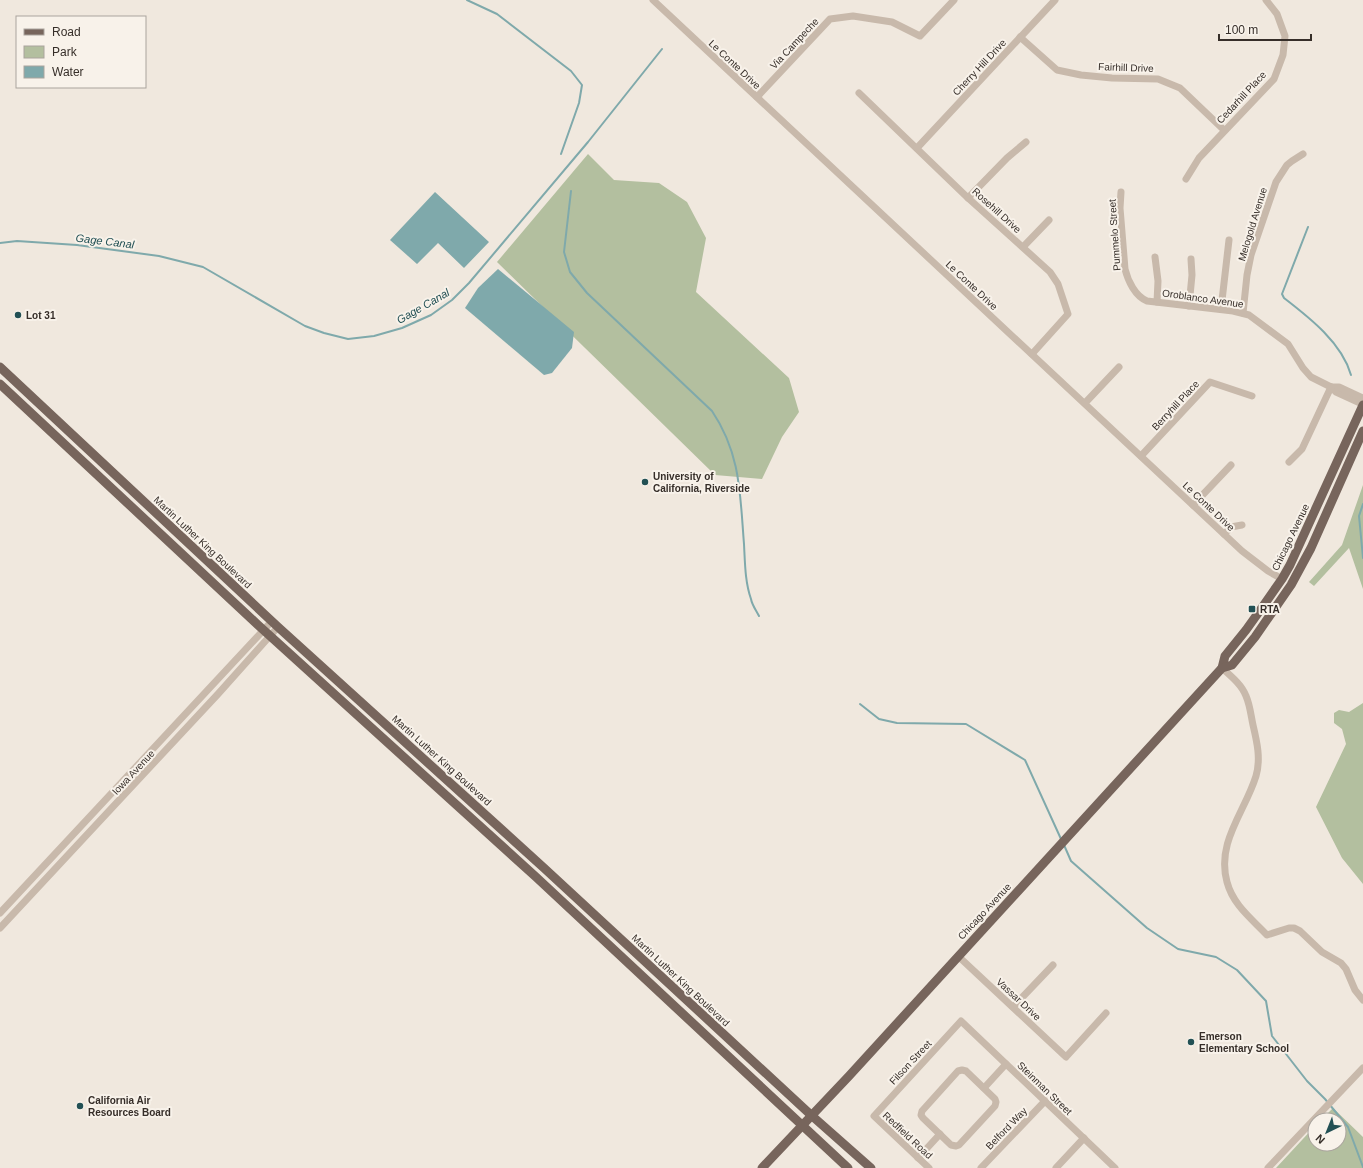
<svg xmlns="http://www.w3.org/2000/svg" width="1363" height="1168" font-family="Helvetica,sans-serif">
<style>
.green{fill:#b3bf9f}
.water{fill:#7fa9ab}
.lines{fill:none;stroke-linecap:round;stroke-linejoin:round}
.stream{stroke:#7fa9ab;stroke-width:2}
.minor{stroke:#c8b9ab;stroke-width:7}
.major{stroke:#77655c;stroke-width:9}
.poi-dot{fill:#225054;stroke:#f8f2ea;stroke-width:1.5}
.labels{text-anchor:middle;stroke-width:4;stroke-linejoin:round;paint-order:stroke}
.street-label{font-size:10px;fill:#362e29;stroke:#f8f2ea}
.poi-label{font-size:10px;font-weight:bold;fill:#362e29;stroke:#f8f2ea;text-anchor:start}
.water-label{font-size:11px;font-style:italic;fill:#225054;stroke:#f8f2ea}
</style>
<rect width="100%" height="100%" fill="#f0e8de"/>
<g class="green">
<polygon points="588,154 614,180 659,183 687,202 706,238 696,292 789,378 799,412 782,437 762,479 715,475 497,262"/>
<polygon points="1363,485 1363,589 1349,548 1314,586 1309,582 1342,545"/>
<polygon points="1363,703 1363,884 1342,858 1316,807 1346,744 1342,729 1334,723 1334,713 1339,710 1349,712"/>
<polygon points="1333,1108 1363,1137 1363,1168 1276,1168 1315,1126 1315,1144 1339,1144 1339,1120 1321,1120"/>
</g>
<g class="water">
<polygon points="435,192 489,242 464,268 438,243 417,264 390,240"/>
<polygon points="498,269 574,332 572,348 552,373 544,375 465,308 478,288"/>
</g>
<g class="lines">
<g class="stream">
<polyline points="467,0 497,14 571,71 582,85 579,103 561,154"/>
<path d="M571 191 564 252 570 272 587 293 712 411C741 454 740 495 744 544 745 563 745 582 751 599 752 605 756 610 759 616"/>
<path d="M1308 227 1282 294 1284 298C1310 318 1342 343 1351 375"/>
<polyline points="0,243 17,241 77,245 159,256 203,267 305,326 324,333 348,339 374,336 402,328 431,315 452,300 469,283 588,142 662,49"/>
<polyline points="1363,504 1359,516 1363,558"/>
<polyline points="860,704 879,719 897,723 966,724 1025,760 1061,839"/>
<polyline points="1064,845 1071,861 1147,928 1178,949 1216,957 1237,970 1266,1001 1272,1036 1307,1081 1325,1099 1348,1127 1363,1167"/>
</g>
<g class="minor">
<polyline points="653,0 1242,551 1268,571 1282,579"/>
<polyline points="1020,37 1057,70 1081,75 1112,78 1158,79 1180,88 1224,130"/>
<polyline points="859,93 968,198 1050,272 1058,284 1068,314 1032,354"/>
<polyline points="757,97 830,19 853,16 892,22 920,36 954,0"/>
<polyline points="917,148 1055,0"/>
<polyline points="1186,179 1199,158 1274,79 1283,55 1285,36 1277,14 1266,0"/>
<path d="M1121 192 1120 208 1125 269C1128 281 1135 296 1147 301L1233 311 1249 315 1288 344 1303 368 1311 377 1331 387 1336 392 1360 403 1363 402"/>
<polyline points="968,198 1007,158 1026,142"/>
<polyline points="1023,247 1049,220"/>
<polyline points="1155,257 1158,281 1157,302"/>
<polyline points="1189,306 1192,275 1191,259"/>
<polyline points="1221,309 1229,240"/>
<polyline points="1243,313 1247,275 1251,255 1276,182 1287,165 1292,161 1303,154"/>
<polyline points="1331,387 1339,387 1363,398"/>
<polyline points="1085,403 1119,367"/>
<polyline points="1141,456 1210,382 1252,396"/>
<polyline points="1289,462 1302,449 1331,387"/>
<polyline points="1193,505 1231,465"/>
<polyline points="1224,534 1231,527 1242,525"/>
<path d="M1222 668C1231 676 1242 685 1246 696 1250 705 1251 716 1253 725 1257 742 1261 759 1256 776 1245 812 1216 842 1227 882 1233 905 1252 919 1267 935L1289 928H1294L1300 931 1322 952 1341 963 1346 969 1355 990 1363 1000"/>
<polyline points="0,913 272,621"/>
<polyline points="0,928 218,694 278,627"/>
<polyline points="958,956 1066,1057 1106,1013"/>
<polyline points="1013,1007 1053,965"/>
<polygon points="962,1070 966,1071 995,1099 996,1102 995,1106 959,1145 956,1146 951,1145 923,1118 921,1115 922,1111 958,1071"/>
<polyline points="984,1088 1006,1064"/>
<polyline points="918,1158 940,1134"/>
<polyline points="929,1168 874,1116 961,1021 1115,1168"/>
<polyline points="981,1168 1045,1101"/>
<polyline points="1056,1168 1084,1138"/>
<polyline points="1268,1168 1363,1068"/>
</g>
<g class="major">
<polyline points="0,367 278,627 544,868 811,1115 871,1168"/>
<polyline points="0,384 258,625 536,877 848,1168"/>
<polyline points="1222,668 1225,656 1246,630 1261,609 1282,579 1290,565 1363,405"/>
<polyline points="762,1168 849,1076 1222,668 1232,665 1255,637 1291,585 1311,548 1363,431"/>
</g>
</g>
<g class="poi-dot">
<circle cx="18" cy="315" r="4"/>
<circle cx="645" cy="482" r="4"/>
<rect x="1248" y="605" width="8" height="8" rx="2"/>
<circle cx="1191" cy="1042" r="4"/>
<circle cx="80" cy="1106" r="4"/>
</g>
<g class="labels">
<g class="street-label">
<text transform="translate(794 43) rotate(-47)" y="4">Via Campeche</text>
<text transform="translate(735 64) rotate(43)" y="4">Le Conte Drive</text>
<text transform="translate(979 67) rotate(-47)" y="4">Cherry Hill Drive</text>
<text transform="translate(1126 67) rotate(2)" y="4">Fairhill Drive</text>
<text transform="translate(1241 97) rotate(-47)" y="4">Cedarhill Place</text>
<text transform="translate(997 210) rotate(42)" y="4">Rosehill Drive</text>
<text transform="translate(1252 224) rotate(-73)" y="4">Melogold Avenue</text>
<text transform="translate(1114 235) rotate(-94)" y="4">Pummelo Street</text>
<text transform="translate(972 285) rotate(43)" y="4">Le Conte Drive</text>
<text transform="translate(1203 298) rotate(8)" y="4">Oroblanco Avenue</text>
<text transform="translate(1175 405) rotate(-47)" y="4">Berryhill Place</text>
<text transform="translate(1209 506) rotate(43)" y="4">Le Conte Drive</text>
<text transform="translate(1290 537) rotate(-64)" y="4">Chicago Avenue</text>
<text transform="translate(203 542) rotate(43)" y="4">Martin Luther King Boulevard</text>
<text transform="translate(442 760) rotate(42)" y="4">Martin Luther King Boulevard</text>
<text transform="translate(133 772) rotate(-47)" y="4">Iowa Avenue</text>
<text transform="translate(984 911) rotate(-47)" y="4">Chicago Avenue</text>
<text transform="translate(681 980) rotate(43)" y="4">Martin Luther King Boulevard</text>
<text transform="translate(1019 999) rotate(43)" y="4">Vassar Drive</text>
<text transform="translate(910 1062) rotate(-47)" y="4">Filson Street</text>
<text transform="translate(1045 1088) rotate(44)" y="4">Steinman Street</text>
<text transform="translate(1006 1128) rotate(-46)" y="4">Belford Way</text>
<text transform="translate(908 1135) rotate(43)" y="4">Redfield Road</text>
</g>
<g class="poi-label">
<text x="26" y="319">Lot 31</text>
<text x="653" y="480">University of<tspan x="653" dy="12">California, Riverside</tspan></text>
<text x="1260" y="613">RTA</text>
<text x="1199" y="1040">Emerson<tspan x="1199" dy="12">Elementary School</tspan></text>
<text x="88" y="1104">California Air<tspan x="88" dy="12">Resources Board</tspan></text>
</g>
<g class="water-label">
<text transform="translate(105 241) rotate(7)" y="4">Gage Canal</text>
<text transform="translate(423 306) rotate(-30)" y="4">Gage Canal</text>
</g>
</g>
<rect x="16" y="16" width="130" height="72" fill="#f8f2ea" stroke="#aaa49d"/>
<rect x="24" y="29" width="20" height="6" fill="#77655c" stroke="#aaa49d"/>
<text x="52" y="36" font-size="12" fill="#362e29">Road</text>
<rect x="24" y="46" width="20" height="12" fill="#b3bf9f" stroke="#aaa49d"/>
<text x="52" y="56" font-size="12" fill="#362e29">Park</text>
<rect x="24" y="66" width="20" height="12" fill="#7fa9ab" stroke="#aaa49d"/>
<text x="52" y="76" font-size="12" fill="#362e29">Water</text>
<g transform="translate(1327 1132) rotate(223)"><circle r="19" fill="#f8f2ea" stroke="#aaa49d"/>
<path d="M0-3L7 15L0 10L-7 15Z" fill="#225054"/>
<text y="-6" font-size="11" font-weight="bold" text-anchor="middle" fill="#362e29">N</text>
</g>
<path d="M1219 34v6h92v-6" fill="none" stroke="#362e29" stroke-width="2"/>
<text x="1225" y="34" font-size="12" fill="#362e29" stroke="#f8f2ea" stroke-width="3" paint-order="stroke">100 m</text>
</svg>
